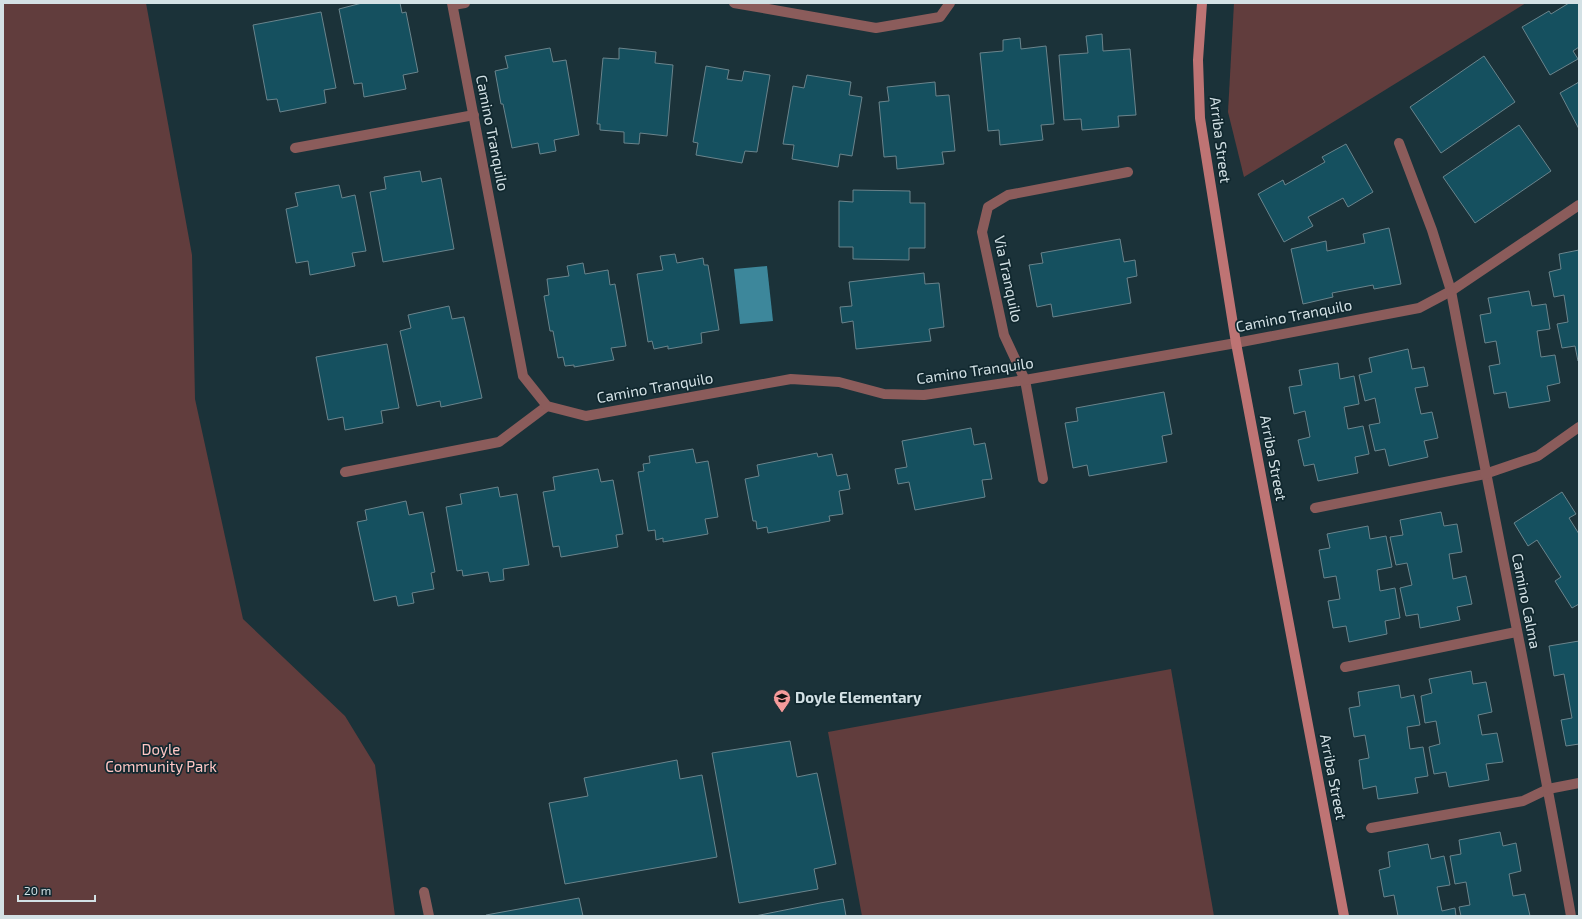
<svg xmlns="http://www.w3.org/2000/svg" width="1582" height="919" font-family="'Exo 2',sans-serif">
<style>
.green{fill:#613d3d}
.water{fill:#3d879b}
.building{fill:#15505f;stroke:#6a848c}
.lines{fill:none;stroke-linecap:round;stroke-linejoin:round}
.lane{stroke:#8b5c5b;stroke-width:10}
.street{stroke:#8b5c5b;stroke-width:10}
.secondary{stroke:#be7474;stroke-width:10}
.labels{text-anchor:middle;stroke-width:3.5;stroke-linejoin:round;paint-order:stroke}
.street-label{font-size:15px;fill:#d3e1e5;stroke:#11282f}
.poi-label{font-size:15px;font-weight:bold;fill:#d3e1e5;stroke:#11282f;text-anchor:start}
.park-label{font-size:15px;fill:#ffc6c4;stroke:#11282f}
</style>
<rect width="100%" height="100%" fill="#1b3239"/>
<g class="green">
<polygon points="3,3 146,3 192,255 195,399 243,619 345,716 375,765 395,916 3,916"/>
<polygon points="1234,3 1526,3 1244,177 1228,112"/>
<polygon points="1171,669 1214,916 862,916 828,732"/>
</g>
<polygon class="water" points="767,266 773,321 740,324 734,269"/>
<g class="building">
<polygon points="362,3 400,3 402,13 406,12 418,72 403,75 406,89 364,97 362,83 354,84 339,9"/>
<polygon points="1569,3 1579,3 1579,47 1573,51 1578,59 1550,75 1522,27 1549,11 1551,14"/>
<polygon points="321,12 336,88 324,90 326,103 280,112 277,99 267,100 253,25"/>
<polygon points="1102,34 1103,51 1130,49 1136,115 1118,116 1119,127 1082,130 1081,119 1064,120 1059,55 1088,53 1086,36"/>
<polygon points="1020,38 1021,49 1046,46 1054,124 1041,125 1043,140 1000,145 999,130 988,131 980,53 1003,51 1003,40"/>
<polygon points="550,48 553,62 566,60 579,135 554,140 556,151 540,154 538,143 512,148 503,104 501,104 495,71 508,68 505,56"/>
<polygon points="619,48 656,52 655,63 673,65 667,136 640,133 639,144 624,143 624,132 600,130 600,124 597,124 603,58 619,59"/>
<polygon points="1484,56 1515,102 1441,153 1410,107"/>
<polygon points="706,66 729,70 727,79 742,81 744,71 770,75 757,152 745,151 742,163 696,155 698,143 693,142"/>
<polygon points="807,75 851,82 849,95 862,97 852,156 840,154 838,167 792,159 794,145 783,144 793,86 804,88"/>
<polygon points="935,82 936,96 949,95 955,151 942,152 944,164 897,169 896,156 884,157 879,102 889,101 887,87"/>
<polygon points="1579,82 1579,129 1560,93"/>
<polygon points="1519,125 1551,171 1475,223 1443,177"/>
<polygon points="1346,144 1373,192 1348,207 1343,198 1308,217 1313,226 1284,242 1258,194 1283,180 1285,185 1325,162 1322,157"/>
<polygon points="420,171 422,182 441,178 454,249 383,262 370,192 386,189 384,177"/>
<polygon points="339,185 342,198 355,195 366,251 352,253 355,266 310,275 308,261 296,263 286,209 298,206 295,193"/>
<polygon points="853,190 910,191 910,203 925,203 925,248 909,248 909,260 853,259 853,247 839,247 839,201 853,202"/>
<polygon points="1389,228 1401,284 1374,289 1373,285 1332,293 1333,297 1303,304 1291,249 1326,241 1327,251 1365,243 1363,234"/>
<polygon points="1120,239 1124,262 1135,260 1137,276 1127,278 1131,303 1053,317 1051,304 1037,307 1029,265 1043,263 1041,253"/>
<polygon points="1579,250 1579,361 1578,361 1575,346 1562,348 1557,324 1568,322 1564,295 1554,297 1549,272 1561,269 1559,254"/>
<polygon points="675,254 677,263 703,258 704,265 708,265 719,330 701,333 702,343 668,349 668,346 654,349 652,341 648,342 637,274 663,270 660,256"/>
<polygon points="583,263 585,274 608,270 610,285 615,284 626,346 611,348 614,360 574,367 574,365 565,366 563,357 558,358 553,331 550,331 544,296 549,295 547,279 569,276 567,266"/>
<polygon points="924,273 925,284 939,283 944,327 929,329 931,341 856,349 853,321 842,323 840,307 852,306 849,282"/>
<polygon points="1529,291 1532,306 1546,304 1550,329 1537,331 1541,357 1555,355 1560,383 1547,386 1550,401 1509,408 1506,392 1494,394 1489,366 1500,364 1496,341 1485,343 1480,315 1491,313 1488,298"/>
<polygon points="449,306 452,319 464,317 482,398 441,407 440,401 417,406 400,331 411,328 408,315"/>
<polygon points="387,344 399,408 381,411 383,423 345,430 343,417 328,420 316,357"/>
<polygon points="1408,349 1412,369 1424,367 1428,386 1415,388 1421,414 1432,412 1438,438 1424,441 1428,457 1389,466 1385,449 1375,451 1369,425 1380,423 1375,398 1365,401 1359,375 1372,372 1369,358"/>
<polygon points="1338,363 1340,379 1354,376 1359,404 1344,407 1348,429 1363,426 1369,454 1355,457 1358,473 1318,481 1314,464 1304,466 1298,440 1310,437 1305,411 1294,414 1289,387 1302,385 1299,370"/>
<polygon points="1164,392 1172,434 1162,436 1167,462 1089,476 1087,465 1073,468 1065,423 1078,421 1076,408"/>
<polygon points="971,428 974,445 985,443 992,479 982,480 985,497 915,510 909,482 898,484 895,469 907,467 902,441"/>
<polygon points="693,449 696,463 708,461 718,517 705,519 708,534 663,542 663,538 656,540 655,530 648,531 638,472 644,471 643,464 650,463 649,456"/>
<polygon points="817,453 818,457 832,454 837,476 847,474 850,489 839,491 843,514 829,516 830,521 768,533 767,527 757,529 756,521 753,521 745,479 759,476 757,465"/>
<polygon points="598,469 601,482 613,480 623,534 616,535 618,547 561,557 559,546 553,547 543,492 555,490 553,477"/>
<polygon points="498,487 500,497 517,494 529,565 503,569 504,580 490,582 488,572 463,576 462,570 457,571 446,507 462,504 460,494"/>
<polygon points="1562,492 1576,514 1569,518 1579,534 1579,604 1572,608 1555,581 1561,577 1537,540 1528,546 1514,523"/>
<polygon points="406,501 409,515 423,512 435,572 431,573 434,589 412,593 414,603 398,606 396,596 374,601 357,522 367,520 365,510"/>
<polygon points="1441,512 1444,526 1457,524 1462,552 1449,554 1453,579 1466,576 1472,604 1457,607 1460,620 1420,628 1418,614 1406,616 1400,588 1412,585 1407,563 1396,565 1390,537 1403,535 1400,520"/>
<polygon points="1368,526 1370,539 1386,536 1392,567 1377,570 1380,591 1395,588 1400,618 1385,621 1387,634 1349,642 1346,626 1333,628 1328,601 1340,599 1336,576 1324,578 1319,550 1330,548 1327,534"/>
<polygon points="1579,641 1579,744 1566,746 1561,720 1572,718 1564,674 1554,676 1549,646"/>
<polygon points="1471,671 1473,684 1486,682 1492,712 1478,715 1482,735 1497,733 1503,762 1486,764 1489,780 1449,787 1446,772 1434,774 1429,747 1440,744 1436,721 1425,723 1421,696 1432,693 1429,679"/>
<polygon points="1399,685 1401,698 1414,695 1420,725 1407,727 1410,749 1423,747 1428,776 1415,778 1418,793 1378,799 1376,786 1363,789 1359,760 1369,758 1365,735 1354,737 1349,708 1360,706 1358,692"/>
<polygon points="790,741 797,777 817,773 836,864 814,869 818,889 739,903 712,753"/>
<polygon points="677,760 680,779 702,775 717,857 565,884 549,803 588,796 584,778"/>
<polygon points="1500,832 1503,846 1516,843 1521,871 1509,874 1513,896 1525,894 1530,916 1461,916 1459,907 1470,905 1466,882 1455,884 1450,856 1461,854 1459,840"/>
<polygon points="1428,844 1431,859 1444,856 1450,885 1437,887 1442,911 1455,908 1456,916 1398,916 1394,895 1384,897 1379,870 1390,867 1388,852"/>
<polygon points="579,898 583,916 486,916 486,915"/>
<polygon points="843,899 846,916 755,916 820,903"/>
</g>
<g class="lines">
<g class="lane">
<polyline points="1399,143 1432,230 1451,291"/>
<polyline points="295,148 474,115"/>
<polyline points="1025,380 1043,479"/>
<polyline points="345,472 499,442 547,406"/>
<polyline points="1315,508 1485,474"/>
<polyline points="1345,667 1516,632"/>
<polyline points="1371,828 1523,801 1548,789"/>
<polyline points="424,892 429,916"/>
</g>
<g class="street">
<polyline points="452,3 523,376 547,406 586,416 791,379 839,382 884,394 924,395 1025,380 1236,343 1419,308 1451,291 1579,205"/>
<polyline points="734,3 876,28 940,17 950,3"/>
<polyline points="453,5 465,3"/>
<path d="M1451 291C1490 499 1534 707 1571 916"/>
<polyline points="1025,380 1004,335 982,232 988,207 1008,195 1128,172"/>
<polyline points="1485,474 1538,456 1579,427"/>
<polyline points="1548,789 1579,783"/>
</g>
<polyline class="secondary" points="1202,3 1198,60 1200,118 1236,343 1344,916"/>
</g>
<defs>
<g id="school-pin" transform="scale(0.9)"><path d="M0 17L-7.5 6A9.5 9.5 0 1 1 7.5 6Z" fill="#f59b9b" stroke="#11282f"/><path d="M0-5L7-2L0 1L-7-2ZM-4 1L0 2.5L4 1V4Q0 6-4 4Z" fill="#111"/></g>
</defs>
<g fill-rule="evenodd">
<use href="#school-pin" x="782" y="698"/>
</g>
<g class="labels">
<g class="street-label">
<text transform="translate(492 133) rotate(79)" y="5">Camino Tranquilo</text>
<text transform="translate(1220 140) rotate(83)" y="5">Arriba Street</text>
<text transform="translate(1008 279) rotate(78)" y="5">Via Tranquilo</text>
<text transform="translate(1294 316) rotate(-11)" y="5">Camino Tranquilo</text>
<text transform="translate(975 371) rotate(-8)" y="5">Camino Tranquilo</text>
<text transform="translate(655 388) rotate(-10)" y="5">Camino Tranquilo</text>
<text transform="translate(1273 458) rotate(79)" y="5">Arriba Street</text>
<text transform="translate(1526 601) rotate(79)" y="5">Camino Calma</text>
<text transform="translate(1333 777) rotate(79)" y="5">Arriba Street</text>
</g>
<g class="poi-label">
<text x="795" y="703">Doyle Elementary</text>
</g>
<g class="park-label">
<text x="161" y="755">Doyle<tspan x="161" dy="17">Community Park</tspan></text>
</g>
</g>
<rect width="1582" height="919" fill="none" stroke="#d3e1e5" stroke-width="8"/>
<path d="M18 895v6h77v-6" fill="none" stroke="#d3e1e5" stroke-width="2"/>
<text x="24" y="895" font-size="12" fill="#d3e1e5" stroke="#11282f" stroke-width="3" paint-order="stroke">20 m</text>
</svg>
